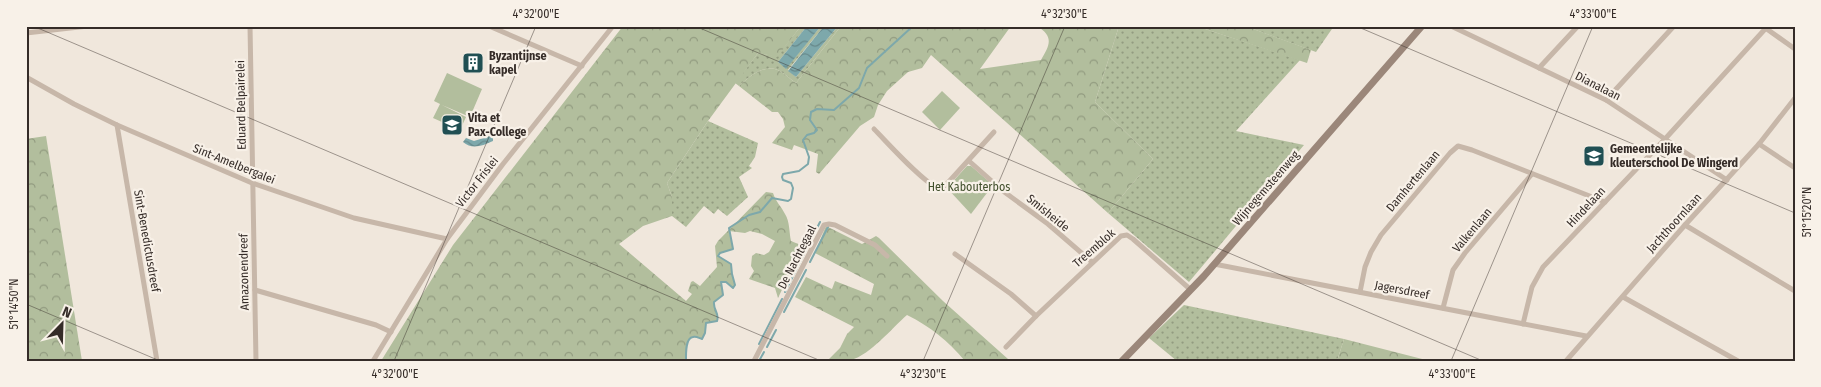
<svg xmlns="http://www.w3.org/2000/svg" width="1821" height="387" font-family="'Fira Sans Condensed',sans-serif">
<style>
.grass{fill:url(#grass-dots)}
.forest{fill:url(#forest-crowns)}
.park{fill:#b2be9d}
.water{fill:url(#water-waves)}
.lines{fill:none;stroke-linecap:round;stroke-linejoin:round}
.stream{stroke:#7da8ab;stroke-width:2}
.street{stroke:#c7b7a9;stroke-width:5}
.secondary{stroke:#9b877a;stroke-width:7}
.ticks{fill:none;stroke:#352c28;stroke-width:1;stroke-opacity:0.45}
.labels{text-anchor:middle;stroke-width:4.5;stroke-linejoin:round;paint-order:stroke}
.poi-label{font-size:12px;font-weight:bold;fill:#352c28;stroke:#f8f1e8;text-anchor:start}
.street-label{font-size:12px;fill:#352c28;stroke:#f8f1e8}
.park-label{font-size:12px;fill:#43512e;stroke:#f8f1e8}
.neatline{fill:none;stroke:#352c28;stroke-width:2}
.ticks-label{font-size:12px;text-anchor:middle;fill:#352c28}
</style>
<defs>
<pattern id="grass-dots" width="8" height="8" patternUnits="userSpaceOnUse" patternTransform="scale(1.25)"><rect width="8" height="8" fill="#b2be9d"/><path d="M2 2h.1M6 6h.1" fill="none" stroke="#929b80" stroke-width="1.8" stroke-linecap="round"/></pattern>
<pattern id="forest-crowns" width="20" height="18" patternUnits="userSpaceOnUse" patternTransform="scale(1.25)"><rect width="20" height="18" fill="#b2be9d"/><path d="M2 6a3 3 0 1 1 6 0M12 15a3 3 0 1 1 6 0" fill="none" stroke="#929b80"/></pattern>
<pattern id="water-waves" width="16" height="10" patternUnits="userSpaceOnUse" patternTransform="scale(1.25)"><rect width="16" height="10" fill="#7da8ab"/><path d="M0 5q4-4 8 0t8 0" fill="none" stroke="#67898b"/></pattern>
</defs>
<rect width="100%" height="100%" fill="#f0e7dc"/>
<g class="grass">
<path d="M801 26H807L778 62 786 68 821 26H824L788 70 796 77 838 26H841L796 83C790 79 782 71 775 69 761 66 749 77 739 86L735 83 758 53 777 56Z"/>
<polygon points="1119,26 1196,26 1300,60 1236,131 1304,145 1189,282 1108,213 1153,159 1095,102"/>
<polygon points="1245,26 1334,26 1316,52"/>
<polygon points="708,121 758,143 755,157 749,166 752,168 739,177 748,197 727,216 718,209 714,214 704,206 686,227 672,216 672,197 667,183"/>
<polygon points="1184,305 1344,339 1337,361 1177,361 1149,338"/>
</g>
<g class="forest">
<path d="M623 26H801L777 57 758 53 708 121 667 183 672 197V216L643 226 619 244 686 301 692 294 688 291 691 282 693 281 700 286 717 267 715 246 718 241 766 192 773 193C776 202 781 206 785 214 790 222 789 232 791 241L803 246 778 298 775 288 749 279 754 271 751 266 752 256 756 253 764 255 769 252 775 241 762 234 750 231 745 233 729 231 733 249 720 253 718 256 731 264 732 274 735 285 733 288 726 282 721 283 723 295 714 302C713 310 720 314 717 321L706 323 705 333 702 339C699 338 696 336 693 337 685 338 686 355 686 361H381L453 245Z"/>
<path d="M841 26H1011L980 69 1041 60C1049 46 1055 37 1037 26H1119L1095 102 1153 159 1108 213 931 55 922 68 908 72 887 91 878 105 874 117 860 126 819 174 816 172 818 154 794 145 792 150 772 143 785 127 783 119 778 112H772L739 86C749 77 761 66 775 69 782 71 790 79 796 83Z"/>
<polygon points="1196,26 1245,26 1311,50 1307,63"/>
<polygon points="46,136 82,361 26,361 26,139"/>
<path d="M826 226 862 244 876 236 879 238 943 301 1008 359 1006 361H965C948 341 931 327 907 315 892 328 870 355 851 360 844 362 834 361 827 361L840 348 847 334 854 327 795 297 806 277 832 289 835 281 871 295 874 284 815 253Z"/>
<polygon points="1344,339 1430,361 1337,361"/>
</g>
<g class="park">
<polygon points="447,73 482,89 470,117 442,105 466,117 460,130 433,118 440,104 434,101"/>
<polygon points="942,91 960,108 940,130 922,112"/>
<polygon points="967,166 971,166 993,185 971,214 947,188"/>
</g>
<g class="water">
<polygon points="807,26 821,26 786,69 778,62"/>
<polygon points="824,26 838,26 796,77 788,71"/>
<path d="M490 136 493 137V141C482 146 472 150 463 142L466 138 474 141Z"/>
</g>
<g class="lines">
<g class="stream">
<polyline points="810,262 828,227"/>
<polyline points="785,292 820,222"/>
<polyline points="784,312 806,270"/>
<polyline points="759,344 782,299"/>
<polyline points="767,347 776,330"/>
<path d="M686 361C686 355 685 338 693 337 696 336 699 338 702 339L705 333 706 323 717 321C720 314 713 310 714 302L723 295 721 282H726L733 288 735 285 732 274 731 264 718 256 720 253 733 249 729 228 749 215 760 212 772 198 788 201 791 199 793 188 791 183 783 180 782 177 783 174 799 171 808 164 809 157 803 140 807 135 814 133 817 130 810 120 811 112 817 109 834 110 859 88 867 68 913 26"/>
<polyline points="759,361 764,352"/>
</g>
<g class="street">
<polyline points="250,26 256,361"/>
<polyline points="489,26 582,66"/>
<polyline points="1451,26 1606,100 1727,180"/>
<polyline points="1764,27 1795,49"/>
<polyline points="26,33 88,26"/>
<polyline points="1539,68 1578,26"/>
<polyline points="26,77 74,104 117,125 252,183 354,218 447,239"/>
<polyline points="1606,100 1674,26"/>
<polyline points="117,125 157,361"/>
<path d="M874 129C887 142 925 185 940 189L945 186 994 132"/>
<polyline points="1759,144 1795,168"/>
<polyline points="969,161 1003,191 1048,224 1092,262"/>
<polyline points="1685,225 1795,291"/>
<polyline points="955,254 1011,294 1036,316"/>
<polyline points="1214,264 1586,336"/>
<polyline points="255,290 376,325 391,332"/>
<polyline points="1360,292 1365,267 1371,252 1381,235 1450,153 1458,146 1472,150 1605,202"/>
<polyline points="1623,297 1738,361"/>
<polyline points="1443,308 1453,270 1465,253 1532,174"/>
<polyline points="1523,324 1532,287 1543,267 1665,139 1766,28"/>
<polyline points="1006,347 1036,316 1121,236 1127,235 1133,239 1191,290"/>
<polyline points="373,361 447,239 503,164 613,26"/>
<polyline points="754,361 824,225 829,224 835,225 875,245 887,256"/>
<polyline points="1566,361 1685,225 1759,144 1795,98"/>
</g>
<polyline class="secondary" points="1122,361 1204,276 1422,26"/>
</g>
<path class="ticks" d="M33 26 821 361M695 26 1483 361M1356 26 1795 213M26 304 160 361M394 361 536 26M923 361 1065 26M1451 361 1593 26"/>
<defs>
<g id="building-square" transform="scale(1.125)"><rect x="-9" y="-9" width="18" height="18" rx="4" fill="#204f53" stroke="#f8f1e8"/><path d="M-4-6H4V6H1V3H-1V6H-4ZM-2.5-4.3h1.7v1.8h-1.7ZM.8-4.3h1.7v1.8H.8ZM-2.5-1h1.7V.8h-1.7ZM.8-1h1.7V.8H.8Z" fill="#fff"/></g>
<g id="school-square" transform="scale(1.125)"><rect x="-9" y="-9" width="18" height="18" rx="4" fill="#204f53" stroke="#f8f1e8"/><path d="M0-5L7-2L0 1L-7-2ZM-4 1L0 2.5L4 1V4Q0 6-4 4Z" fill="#fff"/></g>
</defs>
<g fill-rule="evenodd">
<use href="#building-square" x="473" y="63"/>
<use href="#school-square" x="452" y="125"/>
<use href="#school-square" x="1594" y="156"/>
</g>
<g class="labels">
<g class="poi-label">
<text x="489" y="60">Byzantijnse<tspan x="489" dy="14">kapel</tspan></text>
<text x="468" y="122">Vita et<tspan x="468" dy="14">Pax-College</tspan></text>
<text x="1610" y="153">Gemeentelijke<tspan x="1610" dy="14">kleuterschool De Wingerd</tspan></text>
</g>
<g class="street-label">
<text transform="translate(1598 86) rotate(27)" y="4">Dianalaan</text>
<text transform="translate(241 105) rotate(-91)" y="4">Eduard Belpairelei</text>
<text transform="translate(234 164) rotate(22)" y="4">Sint-Amelbergalei</text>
<text transform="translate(1413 181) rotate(-50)" y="4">Damhertenlaan</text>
<text transform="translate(477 182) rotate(-52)" y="4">Victor Frislei</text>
<text transform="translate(1266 188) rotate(-49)" y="4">Wijnegemsteenweg</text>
<text transform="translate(1586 207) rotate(-47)" y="4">Hindelaan</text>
<text transform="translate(1048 213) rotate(39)" y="4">Smisheide</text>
<text transform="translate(1674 223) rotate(-48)" y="4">Jachthoornlaan</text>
<text transform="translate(1472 230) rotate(-50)" y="4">Valkenlaan</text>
<text transform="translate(147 241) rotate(80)" y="4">Sint-Benedictusdreef</text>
<text transform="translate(1094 248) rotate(-41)" y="4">Treemblok</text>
<text transform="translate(797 257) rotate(-63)" y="4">De Nachtegaal</text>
<text transform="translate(244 272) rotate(-91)" y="4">Amazonendreef</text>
<text transform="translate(1402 290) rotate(11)" y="4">Jagersdreef</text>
</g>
<g class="park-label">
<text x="969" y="191">Het Kabouterbos</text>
</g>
</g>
<rect width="1821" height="387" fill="none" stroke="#f8f1e8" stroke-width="55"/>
<g transform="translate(62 324) rotate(23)" stroke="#f8f1e8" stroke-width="4" paint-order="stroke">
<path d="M0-4L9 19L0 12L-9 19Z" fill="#352c28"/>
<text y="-8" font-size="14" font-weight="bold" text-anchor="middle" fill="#352c28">N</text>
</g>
<rect x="28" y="28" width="1766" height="332" class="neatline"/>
<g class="ticks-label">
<text x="536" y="18">4°32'00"E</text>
<text x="1064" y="18">4°32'30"E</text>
<text x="1593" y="18">4°33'00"E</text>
<text transform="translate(1807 212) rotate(-90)" y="4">51°15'20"N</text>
<text transform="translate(14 304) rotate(-90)" y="4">51°14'50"N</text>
<text x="395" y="378">4°32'00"E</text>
<text x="923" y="378">4°32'30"E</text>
<text x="1452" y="378">4°33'00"E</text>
</g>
</svg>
